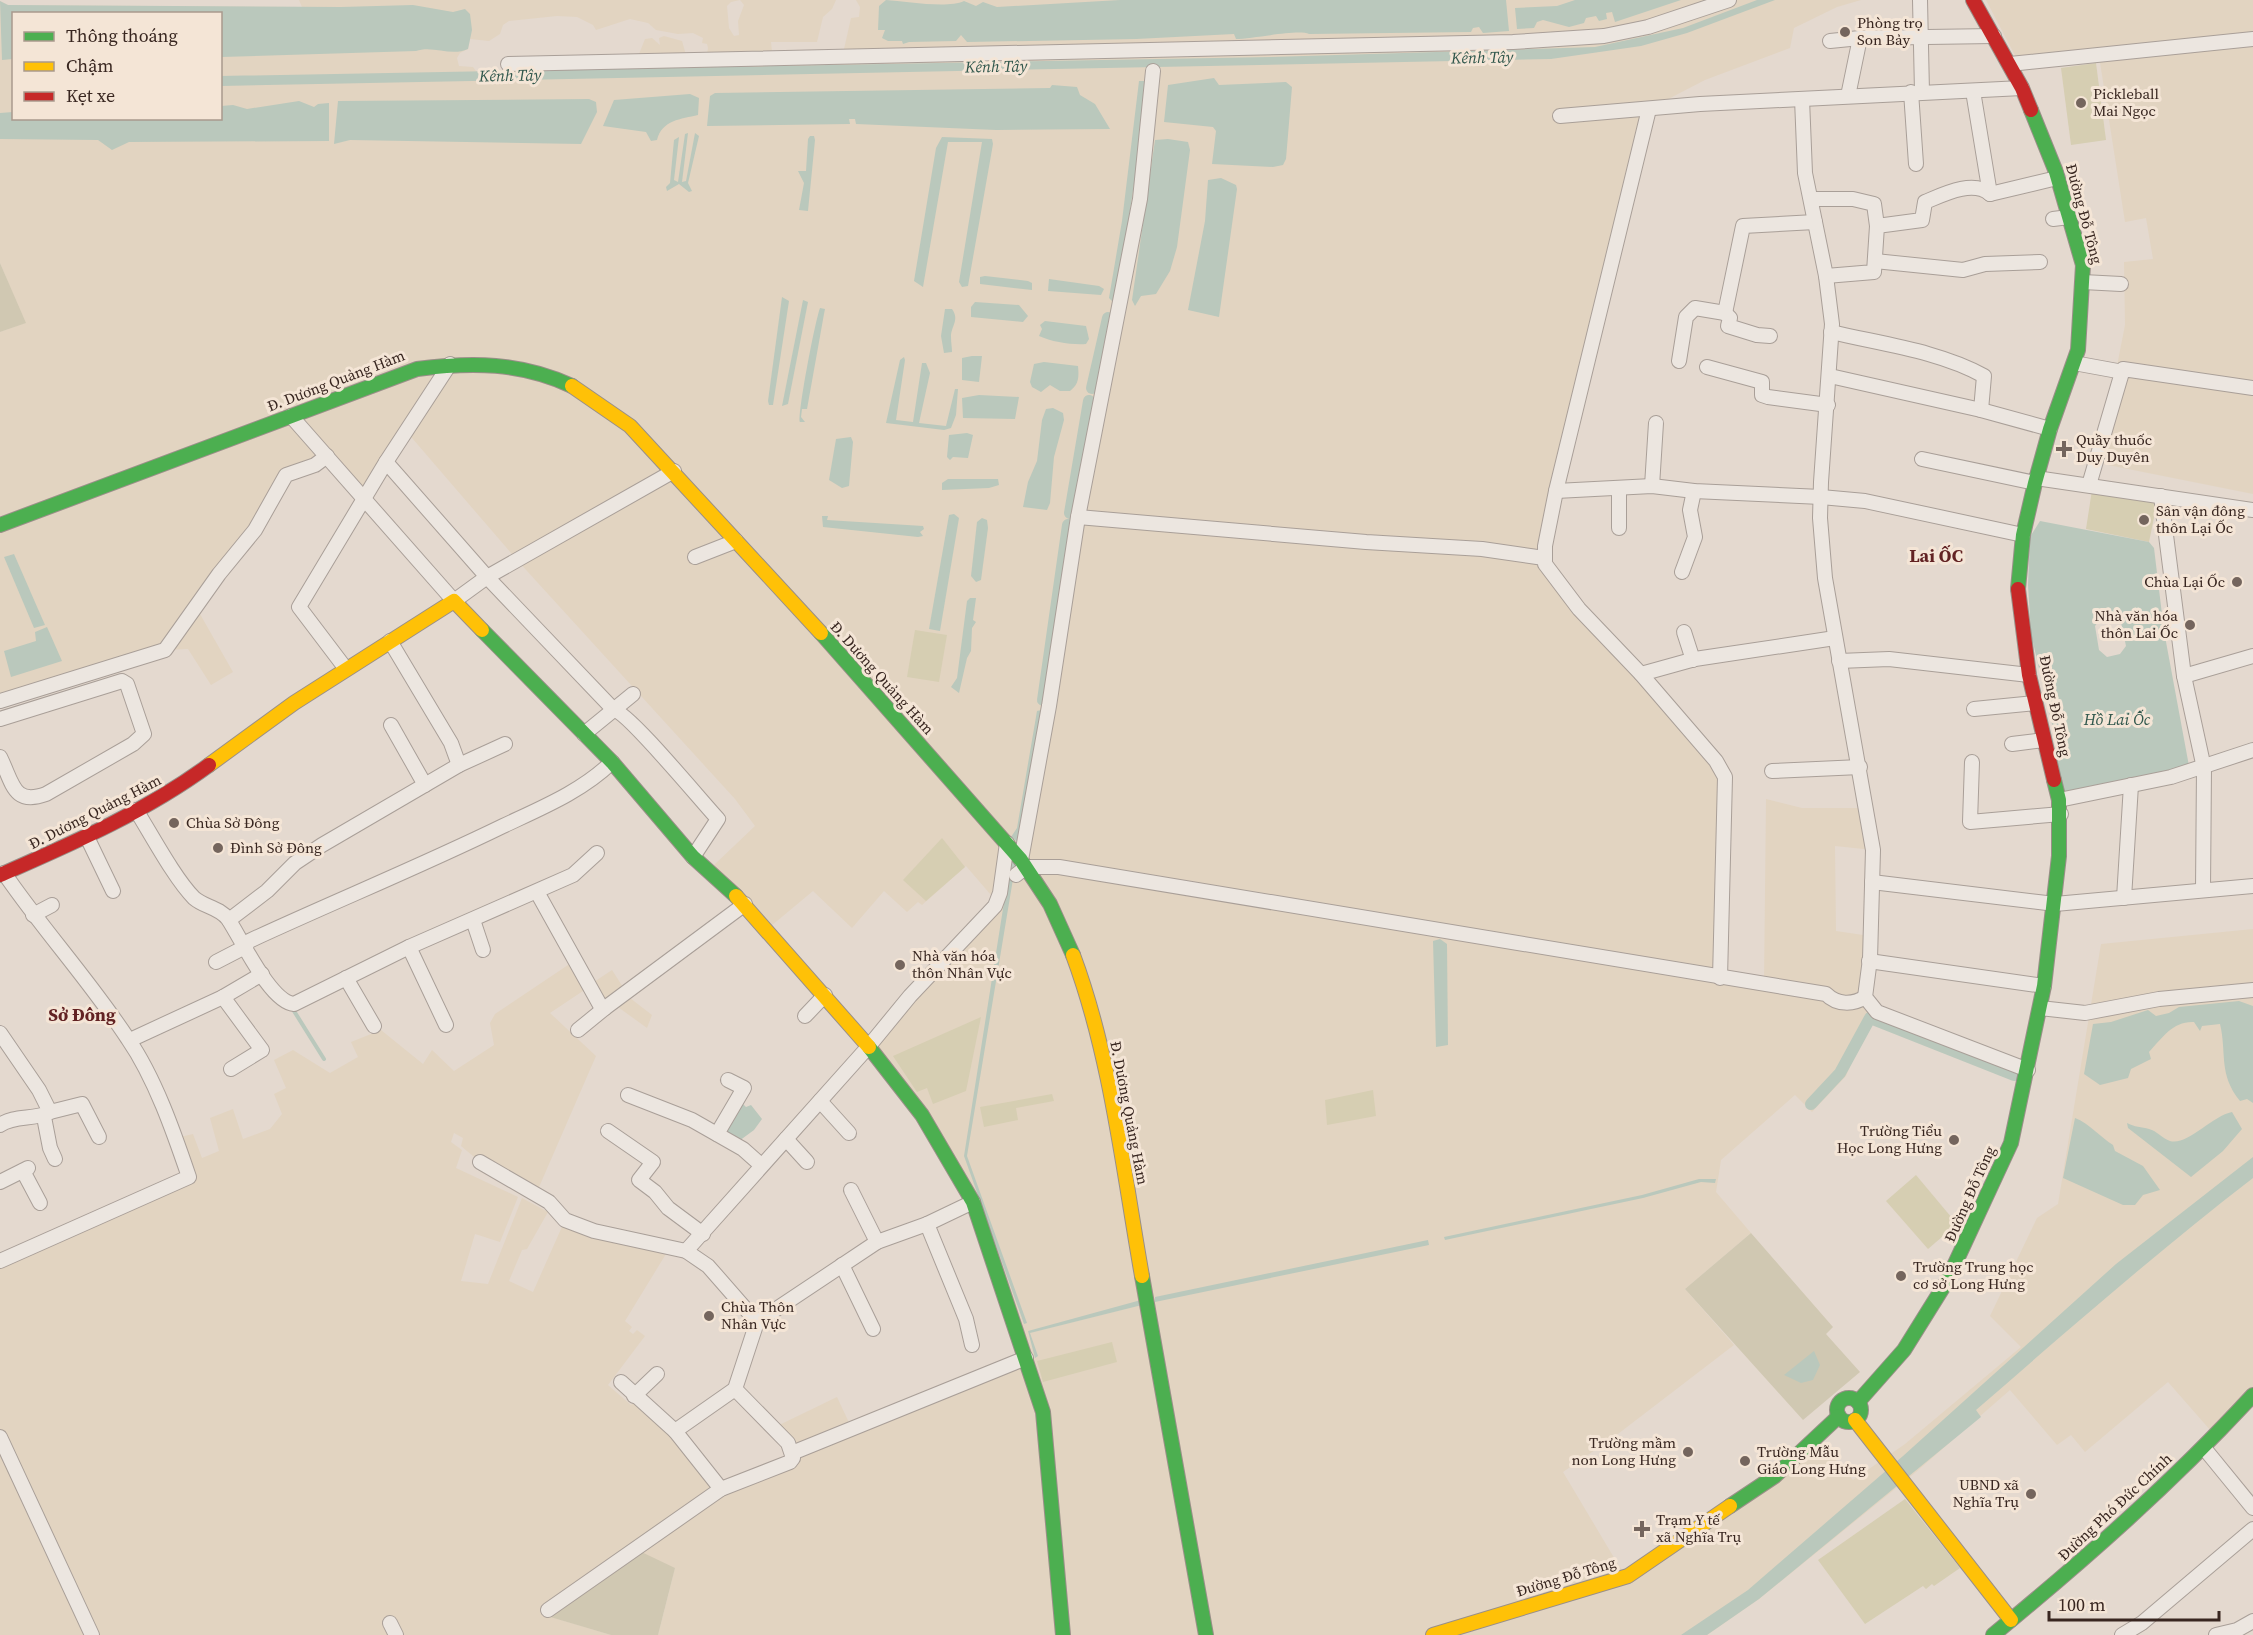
<svg xmlns="http://www.w3.org/2000/svg" width="2253" height="1635" font-family="'Source Serif 4',serif">
<style>
.farmland{fill:#e2d4c1;fill-rule:evenodd}
.green{fill:#d6ceb2}
.cemetery{fill:#d0c8b2}
.water{fill:#bac8bc;fill-rule:evenodd}
.lines{fill:none;stroke-linecap:round;stroke-linejoin:round}
.stream{stroke:#bac8bc;stroke-width:4}
.canal{stroke:#bac8bc;stroke-width:12}
.street-casing{stroke:#a99f98;stroke-width:16}
.fast-casing{stroke:#998f88;stroke-width:16}
.slow-casing{stroke:#998f88;stroke-width:16}
.jam-casing{stroke:#998f88;stroke-width:16}
.street{stroke:#ece6e0;stroke-width:14}
.fast{stroke:#4caf50;stroke-width:14}
.slow{stroke:#ffc107;stroke-width:14}
.jam{stroke:#c62828;stroke-width:14}
.poi-dot{fill:#74655d;stroke:#f4e5d6;stroke-width:2}
.labels{text-anchor:middle;stroke-width:6;stroke-linejoin:round;paint-order:stroke}
.poi-label{font-size:15px;fill:#382620;stroke:#f4e5d6;text-anchor:start}
.street-label{font-size:15px;fill:#382620;stroke:#f4e5d6}
.water-label{font-size:16px;font-style:italic;fill:#30574c;stroke:#f4e5d6}
.quarter-label{font-size:18px;font-weight:bold;fill:#622223;stroke:#f4e5d6}
</style>
<rect width="100%" height="100%" fill="#e4d9cf"/>
<g class="farmland">
<path d="M299 0H836L832 9 823 17 817 42H771L772 51 788 54 844 49 851 18 859 17 860 7 856 0H1861L1837 7 1794 28 1790 48 1705 80 1649 109 1544 558 1725 777 1720 978 1764 984 1766 799 1802 808H1866L1873 850 1835 846 1836 931 1870 936 1860 1004 1868 1013V1023L1846 1076 1812 1112 1795 1095 1721 1160 1716 1192 1751 1233 1685 1289 1734 1345 1614 1437 1563 1472 1619 1566 1628 1576 1817 1438 1853 1480 1905 1444 2021 1347 1990 1316 2037 1218 2058 1204 2101 944 2253 929V1392L2211 1431 2168 1382 2085 1452 2071 1435 2057 1445 2010 1390 1916 1472 1759 1599 1707 1635H658L675 1568 548 1616 611 1635H0V1261L189 1177 176 1138 193 1134 202 1158 219 1151 210 1118 233 1109 243 1139 270 1129 282 1114 274 1094 286 1088 274 1060 293 1050 330 1073 358 1057 351 1042 381 1030 423 1064 432 1050 454 1071 494 1045 490 1023 495 1014 571 963 591 984 612 970 630 998 652 1015 647 1028 611 1002 601 1009 586 989 550 1013 596 1056 536 1194 480 1162 461 1146 463 1138 454 1133 451 1142 462 1150 456 1168 518 1197 500 1242 475 1234 461 1281 488 1284 522 1198 548 1212 527 1249 522 1250 509 1281 533 1292 565 1220 669 1249 625 1321 632 1327 629 1331 633 1334 637 1330 645 1336 608 1385 631 1405 637 1399 721 1488 790 1462 773 1428 837 1397 852 1429 1026 1358 973 1202 869 1046 997 902 966 866 922 905 918 902 907 912 884 891 852 928 813 891 765 931 714 865 755 826 735 799 517 560 406 431 364 497 327 456 286 475 196 607 233 672 211 685 188 649 165 650 0 701V332L25 323 0 263V1L8 5 302 7ZM740 0 744 5 738 21 739 35 734 36 729 28 727 6 731 2ZM14 14H220V118H14ZM557 16 577 17 593 25 596 30 630 19 648 23 656 30 678 34 693 33 703 38 702 43 707 44 708 48 707 55H686L682 41 664 36 659 38 660 45 652 38 645 39 639 54 609 58 603 69 476 71 473 67 459 66 457 58 460 53 468 49 470 39 489 41 500 34 503 25 509 21Z"/>
<polygon points="1986,0 2253,0 2253,494 2098,463 2125,325 2124,262 2153,259 2146,218 2125,222 2099,56 2020,65"/>
</g>
<g class="green">
<polygon points="2096,63 2106,140 2071,145 2061,68"/>
<polygon points="2092,490 2157,503 2149,542 2086,529"/>
<polygon points="915,630 947,635 939,682 907,677"/>
<polygon points="942,838 965,867 926,901 903,880"/>
<polygon points="981,1017 966,1091 933,1104 927,1088 917,1092 893,1056"/>
<polygon points="1373,1090 1376,1116 1327,1125 1325,1100"/>
<polygon points="1052,1094 1054,1101 1016,1108 1018,1120 984,1127 980,1107"/>
<polygon points="1916,1175 1957,1224 1928,1249 1886,1201"/>
<polygon points="1112,1342 1117,1362 1043,1382 1037,1361"/>
<polygon points="1905,1499 1960,1568 1934,1586 1932,1584 1926,1589 1923,1586 1865,1624 1818,1560"/>
</g>
<g class="cemetery">
<polygon points="0,263 26,323 0,332"/>
<polygon points="1751,1233 1833,1327 1826,1334 1860,1372 1803,1420 1685,1289"/>
<polygon points="631,1547 675,1568 658,1635 611,1635 547,1616"/>
</g>
<g class="water">
<path d="M886 0C905 1 947 9 964 1L976 6 983 2 997 7 1120 0H1506L1509 31 1483 33 1479 27 1473 28 1471 32 1309 34C1298 29 1252 39 1236 39L1234 34 1136 39 967 42 961 35 956 41 909 42 903 44 902 41H888L882 38 885 30H878L879 6Z"/>
<polygon points="1575,0 1681,0 1615,22 1612,12 1606,13 1607,19 1599,21 1596,16 1586,18 1584,23 1569,27 1543,20 1537,22 1534,28 1517,29 1515,8 1557,6"/>
<polygon points="1757,0 1775,0 1687,33 1641,46 1551,59 221,86 220,76 1271,57 1595,47 1683,28"/>
<path d="M0 1 8 5 341 7 413 5 453 12 465 9 470 14 472 30 468 49C451 57 433 45 416 51L221 57 220 14H14L13 59 2 60Z"/>
<polygon points="1214,78 1219,85 1286,82 1292,87 1286,159 1283,165 1273,167 1212,164 1216,131 1213,127 1164,122 1168,85"/>
<path d="M1139 81H1144C1141 156 1127 230 1114 303L1109 298 1122 221Z"/>
<polygon points="1052,85 1077,87 1080,95 1095,104 1110,129 996,130 856,124 855,119 849,119 850,124 707,126 710,96 715,93 1050,88"/>
<path d="M690 94 699 98 698 115C681 119 662 120 657 140L651 141 646 132 603 126 614 100Z"/>
<polygon points="589,99 596,102 597,112 581,144 350,140 334,144 338,101"/>
<polygon points="299,101 314,107 318,104 329,103 329,141 129,142 112,150 98,140 0,139 0,113 13,112 14,118 220,118 221,106 233,105 247,109"/>
<polygon points="688,133 682,182 686,181 695,133 699,136 688,183 692,191 689,192 679,184 667,191 666,187 670,183 674,140 679,137 674,180 678,182 685,134"/>
<polygon points="810,136 814,136 815,140 808,211 799,210 804,183 798,171 806,171 808,139"/>
<polygon points="942,137 992,139 993,144 968,286 962,287 959,282 982,142 948,142 923,287 914,281 936,148"/>
<polygon points="1168,139 1188,142 1190,150 1177,247 1170,271 1156,294 1141,296 1135,306 1132,300 1155,140"/>
<polygon points="1221,178 1236,185 1237,189 1219,317 1188,310 1205,221 1208,180"/>
<polygon points="985,276 1028,281 1032,283 1032,290 980,284 980,277"/>
<polygon points="1049,279 1099,286 1104,289 1101,295 1048,291"/>
<polygon points="782,297 789,301 773,405 769,405 768,401"/>
<polygon points="803,300 808,302 788,404 782,406"/>
<polygon points="975,302 1019,305 1028,316 1023,322 971,317 971,307"/>
<path d="M820 308 825 309 824 314 807 409H802L801 417 805 422H800C797 416 815 321 820 308Z"/>
<path d="M945 309H952C960 320 951 326 951 337 951 343 952 347 952 352L944 353 941 336Z"/>
<path d="M1045 321 1086 326 1089 339 1086 344C1072 345 1052 342 1039 336L1042 329 1040 325Z"/>
<polygon points="972,356 982,356 979,382 962,380 962,358"/>
<polygon points="904,357 905,360 896,420 913,422 922,363 926,363 930,373 919,423 946,426 955,389 958,389 956,415 951,428 944,430 886,423 900,360"/>
<path d="M1044 362 1078 366C1079 377 1079 384 1070 391H1060L1050 385 1041 392 1032 387 1030 382 1034 364Z"/>
<polygon points="979,395 1019,397 1015,419 963,418 962,398"/>
<polygon points="1053,408 1063,413 1064,420 1054,457 1050,503 1047,510 1023,507 1028,482 1037,461 1042,420 1046,409"/>
<polygon points="967,433 973,435 968,458 953,457 950,460 947,457 949,435"/>
<polygon points="851,437 853,442 849,486 842,488 829,480 836,439"/>
<polygon points="948,479 998,479 999,485 989,488 942,490 942,483"/>
<polygon points="954,514 959,518 940,631 929,629 949,515"/>
<polygon points="822,516 828,516 827,520 923,526 924,529 920,532 923,536 918,537 823,527"/>
<polygon points="982,518 987,520 988,528 981,580 976,582 971,576 977,522"/>
<path d="M2040 521 2149 542 2154 548 2164 631 2189 766 2059 796 2055 737 2031 634 2028 585 2030 537ZM2114 616 2121 622 2126 646 2120 654 2107 657 2099 650 2095 626 2101 618Z"/>
<polygon points="14,554 45,625 34,628 4,557"/>
<polygon points="970,598 976,598 973,620 976,622 972,628 971,651 967,658 959,693 951,687 957,678 967,601"/>
<polygon points="47,627 62,661 11,677 4,651 36,641 35,632"/>
<polygon points="1041,710 1043,712 1020,844 1011,837 1017,828 1037,711"/>
<polygon points="1011,858 1016,861 967,1156 1027,1323 1024,1324 964,1156"/>
<polygon points="1440,939 1447,944 1448,1045 1436,1047 1433,941"/>
<path d="M2239 1001 2253 1006V1103L2247 1099 2240 1101C2218 1074 2227 1053 2220 1024L2202 1026 2200 1031 2194 1022C2173 1021 2163 1037 2149 1052L2151 1059 2131 1069 2128 1078 2100 1085 2084 1074 2093 1024 2111 1022 2148 1010 2156 1016 2169 1013 2179 1007Z"/>
<polygon points="743,1104 746,1107 751,1105 762,1119 754,1130 739,1141 726,1133"/>
<path d="M2232 1112 2242 1129 2223 1151 2191 1177 2128 1128 2127 1123C2134 1127 2142 1127 2149 1129 2157 1131 2162 1138 2170 1141 2187 1146 2212 1116 2232 1112Z"/>
<path d="M2075 1118C2089 1123 2100 1137 2113 1145L2115 1151 2143 1166 2160 1190 2143 1195 2135 1205H2123L2063 1178Z"/>
<path d="M2253 1157V1178C2157 1252 2067 1331 1976 1410L1981 1417 1759 1599 1707 1635H1681L1748 1590 1903 1456 2116 1264Z"/>
<polygon points="1699,1179 1716,1179 1715,1183 1701,1182 1643,1198 1445,1240 1444,1237 1642,1195"/>
<polygon points="1428,1240 1429,1245 1155,1302 1155,1297"/>
<polygon points="1141,1300 1142,1305 1030,1333 1038,1356 1035,1358 1028,1331"/>
<polygon points="1814,1351 1820,1365 1813,1380 1801,1383 1784,1375"/>
</g>
<g class="lines">
<polyline class="stream" points="294,1011 324,1059"/>
<g class="canal">
<polyline points="1092,388 1108,318"/>
<polyline points="1070,513 1089,401"/>
<polyline points="1043,700 1068,525"/>
<polyline points="1811,1104 1840,1073 1870,1018 2014,1075"/>
</g>
<g class="street-casing">
<g id="street">
<polyline points="1920,0 1922,92"/>
<polyline points="1830,41 1860,38"/>
<polyline points="508,64 1513,42 1604,36 1648,27 1729,0"/>
<polyline points="2010,64 2253,39"/>
<polyline points="1973,91 1990,194"/>
<polyline points="1911,92 1916,164"/>
<polyline points="1848,96 1860,38 1994,36"/>
<polyline points="1802,99 1805,173 1826,276 1832,324 1821,482 1820,518 1825,578 1873,850 1870,959 1865,997 1877,1012 2028,1070"/>
<polyline points="1649,109 1556,491 1545,546 1545,564 1579,609 1641,674 1716,761 1725,777 1720,978"/>
<polyline points="1560,116 1700,104 2022,88"/>
<polyline points="1811,199 1853,199 1874,204 1877,226"/>
<polyline points="2053,219 2069,217"/>
<polyline points="1875,261 1963,270 1985,264 2040,262"/>
<path d="M1826 276 1874 272 1877 226 1922 220 1925 202C1942 195 1973 179 1990 194L2057 178"/>
<polyline points="2083,282 2121,284"/>
<polyline points="1725,313 1730,318 1728,326 1757,335 1770,336"/>
<path d="M1831 332C1881 344 1939 351 1984 376L1981 410"/>
<polyline points="1679,361 1686,317 1695,308 1725,313 1743,226 1815,222"/>
<polyline points="2074,363 2123,372"/>
<polyline points="1707,367 1762,382 1762,395 1768,397 1828,405"/>
<polyline points="1830,376 1981,410 2050,429"/>
<polyline points="291,416 454,601 487,577 674,471"/>
<polyline points="1922,459 2035,483"/>
<path d="M386 462 487 577 614 710C629 713 702 802 718 819L693 857"/>
<polyline points="2036,478 2253,510"/>
<polyline points="2089,485 2123,369 2253,388"/>
<polyline points="1652,486 1656,423"/>
<polyline points="1556,491 1652,486 1694,491 1821,497 1865,501 2023,535"/>
<polyline points="2161,496 2184,676 2204,768 2203,889"/>
<polyline points="1078,517 1366,542 1482,549 1544,558"/>
<polyline points="1619,528 1619,488"/>
<polyline points="695,557 736,541"/>
<polyline points="1682,572 1695,537 1690,510 1694,491"/>
<polyline points="1684,632 1693,660"/>
<polyline points="390,641 451,743 459,765"/>
<polyline points="1839,661 1889,659 2029,675"/>
<polyline points="346,669 299,607 386,462 450,364"/>
<polyline points="1641,674 1695,659 1835,638"/>
<polyline points="2184,676 2253,656"/>
<polyline points="0,701 165,650 219,574 255,530 286,475 315,465 327,456"/>
<polyline points="1974,709 2035,703"/>
<path d="M0 719 122 681 127 684 144 734 133 744 46 794C13 806 13 783 0 757"/>
<polyline points="391,725 425,785"/>
<polyline points="584,734 633,694"/>
<polyline points="2012,744 2044,740"/>
<polyline points="1972,762 1970,822 2061,814"/>
<polyline points="1772,771 1860,767"/>
<polyline points="2059,800 2171,777 2253,750"/>
<path d="M136 810C151 834 175 879 194 898 204 907 219 907 228 919 241 938 270 1002 294 1004L409 947 573 875 597 853"/>
<polyline points="87,837 113,891"/>
<polyline points="1021,860 1049,706 1078,517 1140,199 1153,71"/>
<path d="M1016 875 1026 867H1059L1826 994C1837 1005 1853 1005 1865 997"/>
<polyline points="1872,882 2055,904 2253,886"/>
<polyline points="537,892 600,1005 605,1008 745,904"/>
<polyline points="2124,898 2131,785"/>
<polyline points="33,915 52,905"/>
<polyline points="229,920 267,891 295,863 322,845 459,765 505,744"/>
<polyline points="473,920 483,950"/>
<polyline points="409,947 446,1025"/>
<polyline points="1869,961 2044,986"/>
<path d="M216 962 245 947 249 941C333 902 419 867 503 826 541 808 581 792 612 762"/>
<polyline points="346,978 374,1026"/>
<polyline points="223,997 262,1050 231,1069"/>
<polyline points="2040,1008 2085,1013 2159,999 2253,990"/>
<polyline points="805,1016 825,995"/>
<polyline points="578,1030 605,1008"/>
<path d="M0 1033 39 1090 50 1112C35 1120 14 1115 0 1125"/>
<polyline points="130,1040 223,997 262,974"/>
<polyline points="628,1095 692,1120 743,1149 761,1165"/>
<polyline points="820,1101 849,1133"/>
<polyline points="50,1112 82,1104 99,1137"/>
<polyline points="44,1117 50,1148 55,1159"/>
<polyline points="608,1131 653,1162 639,1180 655,1192 668,1208 703,1234"/>
<polyline points="717,1134 744,1088 728,1080"/>
<polyline points="786,1139 807,1162"/>
<polyline points="480,1162 549,1202 565,1220 594,1231 686,1251 708,1266 757,1322"/>
<polyline points="23,1171 40,1203"/>
<polyline points="0,1182 28,1168"/>
<polyline points="851,1190 877,1242"/>
<polyline points="927,1224 966,1319 972,1345"/>
<polyline points="686,1251 869,1046 910,996 995,906 1000,893 1007,843"/>
<path d="M0 1261 189 1177C174 1133 155 1078 128 1039 90 981 43 930 4 873"/>
<polyline points="842,1265 873,1329"/>
<polyline points="621,1382 675,1431 735,1389 757,1322 877,1242 927,1224 973,1202"/>
<polyline points="634,1396 657,1374"/>
<polyline points="675,1431 721,1489"/>
<polyline points="0,1437 92,1635"/>
<polyline points="2204,1448 2253,1508"/>
<polyline points="792,1453 1026,1358"/>
<polyline points="548,1610 721,1489 790,1462 793,1458 788,1443 735,1389"/>
<polyline points="390,1623 396,1635"/>
<polyline points="2122,1635 2142,1623 2253,1529"/>
<polyline points="2216,1635 2237,1630 2253,1621"/>
</g>
</g>
<g class="fast-casing">
<g id="fast">
<path d="M0 525 417 369C471 362 521 362 572 386"/>
<polyline points="2018,589 2023,535 2035,483 2050,429 2078,350 2083,265 2056,172 2031,110"/>
<polyline points="482,630 612,762 693,857 736,896"/>
<polyline points="821,633 1021,860 1050,904 1073,955"/>
<polyline points="869,1047 922,1115 973,1202 1043,1412 1063,1635"/>
<polyline points="1142,1276 1206,1635"/>
<circle cx="1849" cy="1410" r="12"/>
<polyline points="1858,1402 1904,1350 1947,1281 2011,1143 2044,986 2059,856 2059,800 2054,780"/>
<polyline points="1730,1506 1775,1476 1839,1416"/>
<path d="M1993 1635C2084 1560 2173 1482 2253 1395"/>
</g>
</g>
<g class="slow-casing">
<g id="slow">
<polyline points="572,386 630,426 821,633"/>
<polyline points="209,765 294,703 454,601 482,630"/>
<polyline points="736,896 869,1047"/>
<path d="M1073 955C1111 1057 1123 1169 1142 1276"/>
<polyline points="1855,1420 2011,1620"/>
<polyline points="1433,1635 1628,1576 1730,1506"/>
</g>
</g>
<g class="jam-casing">
<g id="jam">
<polyline points="1973,0 2022,88 2031,110"/>
<polyline points="2018,589 2029,675 2054,780"/>
<path d="M0 875C73 843 145 812 209 765"/>
</g>
</g>
<use href="#street" class="street"/>
<use href="#fast" class="fast"/>
<use href="#slow" class="slow"/>
<use href="#jam" class="jam"/>
</g>
<g class="poi-dot">
<circle cx="1845" cy="32" r="6"/>
<circle cx="2081" cy="103" r="6"/>
<path d="M2061 440h6v6h6v6h-6v6h-6v-6h-6v-6h6z"/>
<circle cx="2144" cy="520" r="6"/>
<circle cx="2237" cy="582" r="6"/>
<circle cx="2190" cy="625" r="6"/>
<circle cx="174" cy="823" r="6"/>
<circle cx="218" cy="848" r="6"/>
<circle cx="900" cy="965" r="6"/>
<circle cx="1954" cy="1140" r="6"/>
<circle cx="1901" cy="1276" r="6"/>
<circle cx="709" cy="1316" r="6"/>
<circle cx="1688" cy="1452" r="6"/>
<circle cx="1745" cy="1461" r="6"/>
<circle cx="2031" cy="1494" r="6"/>
<path d="M1639 1520h6v6h6v6h-6v6h-6v-6h-6v-6h6z"/>
</g>
<g class="labels">
<g class="poi-label">
<text x="1857" y="28">Phòng trọ<tspan x="1857" dy="17">Son Bảy</tspan></text>
<text x="2093" y="99">Pickleball<tspan x="2093" dy="17">Mai Ngọc</tspan></text>
<text x="2076" y="445">Quầy thuốc<tspan x="2076" dy="17">Duy Duyên</tspan></text>
<text x="2156" y="516">Sân vận động<tspan x="2156" dy="17">thôn Lại Ốc</tspan></text>
<text x="2225" y="587" text-anchor="end">Chùa Lại Ốc</text>
<text x="2178" y="621" text-anchor="end">Nhà văn hóa<tspan x="2178" dy="17">thôn Lai Ốc</tspan></text>
<text x="186" y="828">Chùa Sở Đông</text>
<text x="230" y="853">Đình Sở Đông</text>
<text x="912" y="961">Nhà văn hóa<tspan x="912" dy="17">thôn Nhân Vực</tspan></text>
<text x="1942" y="1136" text-anchor="end">Trường Tiểu<tspan x="1942" dy="17">Học Long Hưng</tspan></text>
<text x="1913" y="1272">Trường Trung học<tspan x="1913" dy="17">cơ sở Long Hưng</tspan></text>
<text x="721" y="1312">Chùa Thôn<tspan x="721" dy="17">Nhân Vực</tspan></text>
<text x="1676" y="1448" text-anchor="end">Trường mầm<tspan x="1676" dy="17">non Long Hưng</tspan></text>
<text x="1757" y="1457">Trường Mẫu<tspan x="1757" dy="17">Giáo Long Hưng</tspan></text>
<text x="2019" y="1490" text-anchor="end">UBND xã<tspan x="2019" dy="17">Nghĩa Trụ</tspan></text>
<text x="1656" y="1525">Trạm Y tế<tspan x="1656" dy="17">xã Nghĩa Trụ</tspan></text>
</g>
<g class="street-label">
<text transform="translate(2084 214) rotate(75)" y="5">Đường Đỗ Tông</text>
<text transform="translate(336 381) rotate(-21)" y="5">Đ. Dương Quảng Hàm</text>
<text transform="translate(882 678) rotate(48)" y="5">Đ. Dương Quảng Hàm</text>
<text transform="translate(2055 706) rotate(78)" y="5">Đường Đỗ Tông</text>
<text transform="translate(95 812) rotate(-27)" y="5">Đ. Dương Quảng Hàm</text>
<text transform="translate(1129 1113) rotate(79)" y="5">Đ. Dương Quảng Hàm</text>
<text transform="translate(1970 1194) rotate(-66)" y="5">Đường Đỗ Tông</text>
<text transform="translate(2115 1507) rotate(-43)" y="5">Đường Phó Đức Chính</text>
<text transform="translate(1566 1577) rotate(-17)" y="5">Đường Đỗ Tông</text>
</g>
<g class="water-label">
<text transform="translate(1482 57) rotate(-1)" y="6">Kênh Tây</text>
<text transform="translate(996 66) rotate(-1)" y="6">Kênh Tây</text>
<text transform="translate(510 75) rotate(-1)" y="6">Kênh Tây</text>
<text x="2117" y="725">Hồ Lai Ốc</text>
</g>
<g class="quarter-label">
<text x="1936" y="562">Lai ỐC</text>
<text x="82" y="1021">Sở Đông</text>
</g>
</g>
<rect x="12" y="12" width="210" height="108" fill="#f4e5d6" stroke="#a9998d" stroke-width="1.5"/>
<rect x="24" y="32" width="30" height="9" fill="#4caf50" stroke="#a9998d" stroke-width="1.5"/>
<text x="66" y="42" font-size="18" fill="#382620">Thông thoáng</text>
<rect x="24" y="62" width="30" height="9" fill="#ffc107" stroke="#a9998d" stroke-width="1.5"/>
<text x="66" y="72" font-size="18" fill="#382620">Chậm</text>
<rect x="24" y="92" width="30" height="9" fill="#c62828" stroke="#a9998d" stroke-width="1.5"/>
<text x="66" y="102" font-size="18" fill="#382620">Kẹt xe</text>
<path d="M2049 1611v9h170v-9" fill="none" stroke="#382620" stroke-width="3"/>
<text x="2058" y="1611" font-size="18" fill="#382620" stroke="#f4e5d6" stroke-width="4.5" paint-order="stroke">100 m</text>
</svg>
